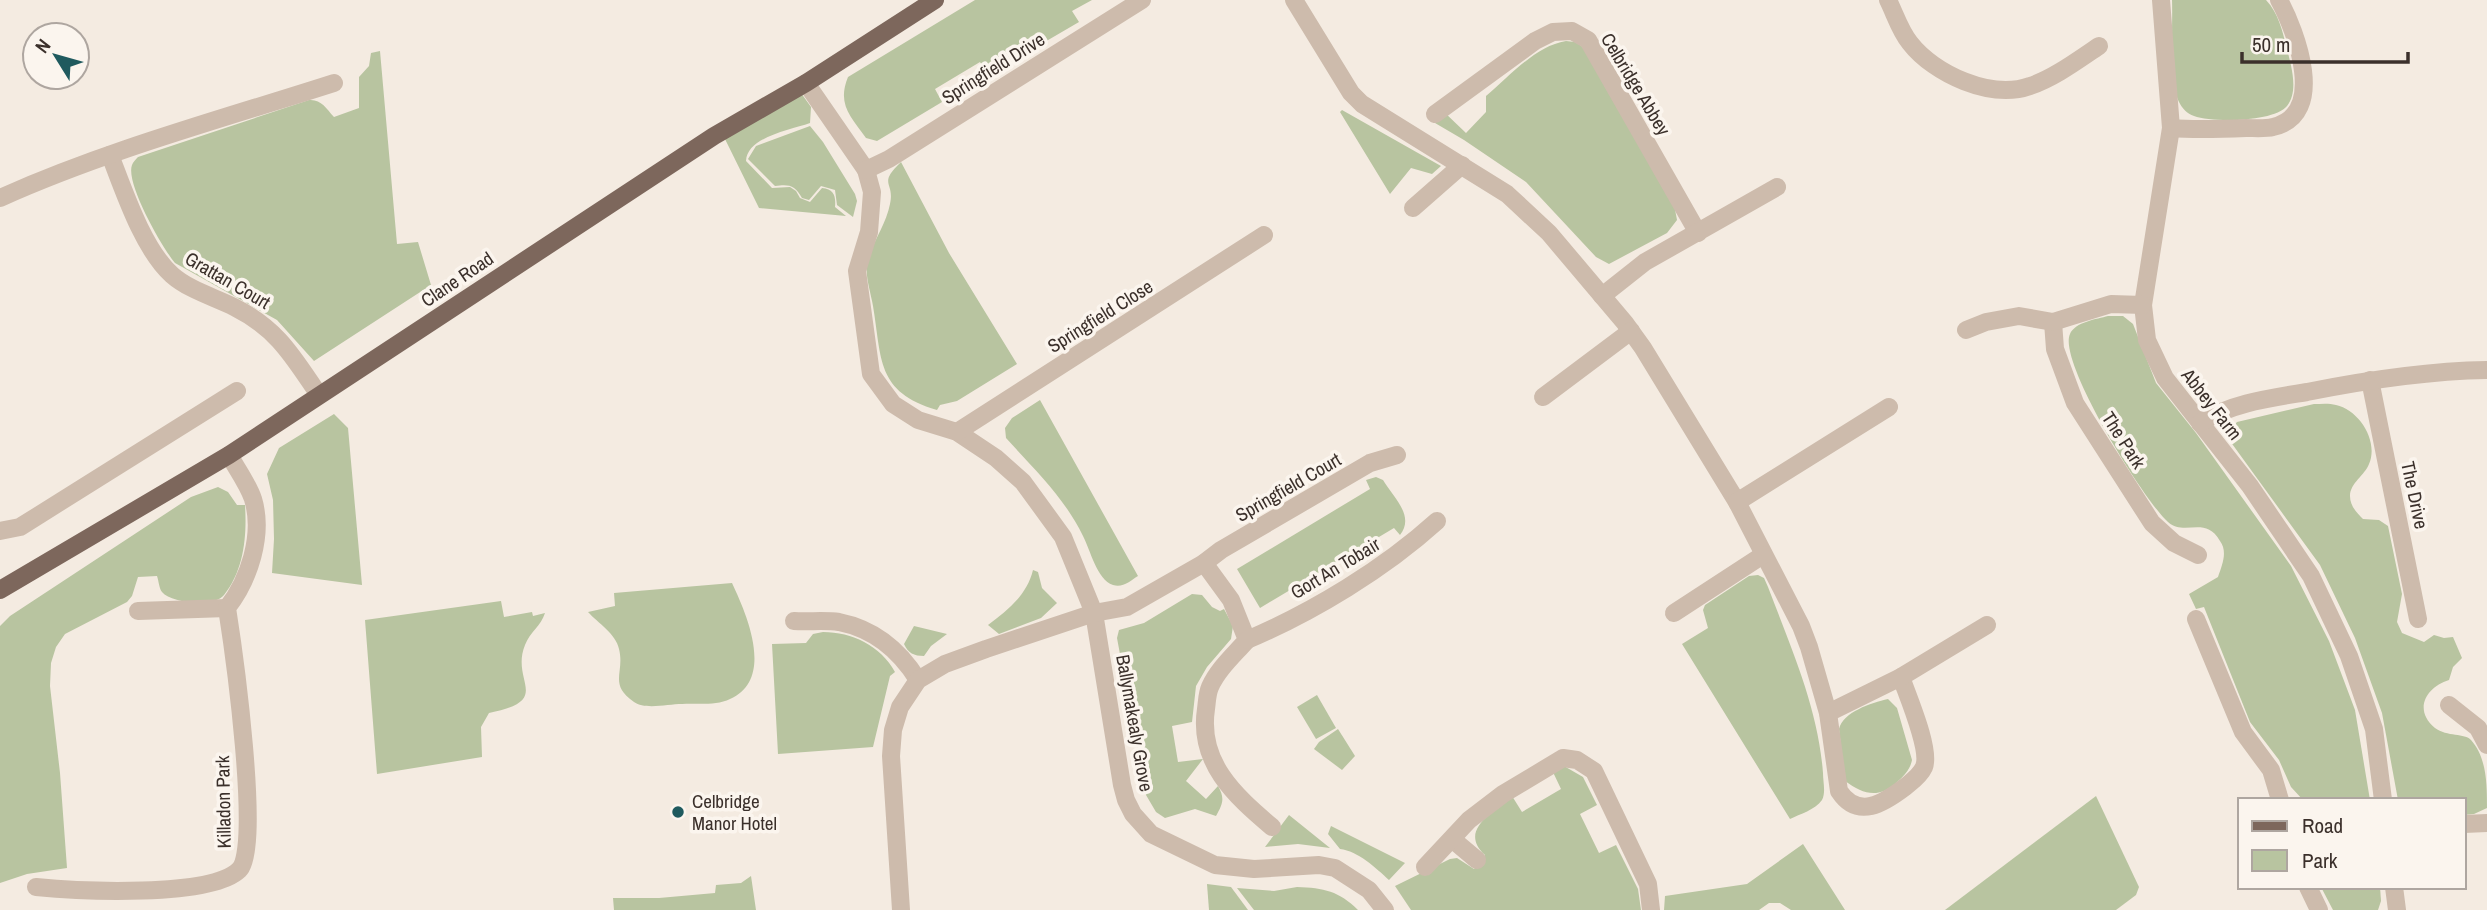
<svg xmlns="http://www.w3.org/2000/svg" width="2487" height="910" font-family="'Archivo Narrow',sans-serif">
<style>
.green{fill:#b8c4a0}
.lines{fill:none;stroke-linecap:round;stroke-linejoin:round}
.minor{stroke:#cdbbac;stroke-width:18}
.major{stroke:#7d675c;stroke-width:18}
.poi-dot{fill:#1f5a5e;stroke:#fbf5ee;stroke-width:2.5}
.labels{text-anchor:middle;stroke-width:7;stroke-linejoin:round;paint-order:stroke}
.street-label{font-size:19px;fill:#3b302b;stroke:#fbf5ee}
.poi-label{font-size:19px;fill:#3b302b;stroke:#fbf5ee;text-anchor:start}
</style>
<rect width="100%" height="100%" fill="#f4ebe1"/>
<g class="green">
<path d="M975 0H1092L1072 11 1079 22 988 75 980 62 935 89 942 102 877 141 866 138C850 116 837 104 848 77Z"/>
<path d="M2172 0H2266C2279 14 2282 30 2287 49 2291 65 2299 91 2287 106 2274 122 2213 123 2194 116 2187 114 2182 108 2179 102 2169 81 2173 25 2172 0Z"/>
<path d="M1566 41 1575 42 1583 47 1674 204 1677 220 1667 233 1609 264 1596 257 1526 182 1464 140 1435 123 1443 111 1466 133 1486 112V96C1509 77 1535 46 1566 41Z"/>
<path d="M380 51 397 244 418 242 431 285 314 361 277 320 175 263C163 249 125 183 132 165 133 162 136 159 138 157L309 100C321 99 326 108 334 117L359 108V77L369 66 371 53Z"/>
<path d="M801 93 811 107 810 123C790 130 747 137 746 161L772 188 790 187 796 191 800 198 810 202 822 188C834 189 836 196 835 207L846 216 759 208 724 137Z"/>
<polygon points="1342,110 1441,166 1432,174 1411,168 1390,194 1340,112"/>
<path d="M810 126 823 142 855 194 857 201 853 217 837 205 835 190 821 186 809 200 802 198C795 185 789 184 775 186L748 159 756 146Z"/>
<path d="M901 162 949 253 1017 364 957 401 940 405 937 410C876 392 882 359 873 306 871 294 865 276 867 264 871 244 886 225 890 204 895 181 877 185 901 162Z"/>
<path d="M2108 316H2123L2133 324 2156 383 2196 433 2291 566 2329 641 2355 710 2370 800H2303L2291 787 2279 760 2250 722 2204 607 2196 609 2189 594 2218 577C2222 565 2228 552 2220 541 2205 515 2185 537 2168 522 2145 502 2057 361 2070 334 2075 322 2097 319 2108 316Z"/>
<path d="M1040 400 1138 576C1130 581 1123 588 1113 585 1097 580 1090 549 1083 536 1064 497 1035 470 1006 438L1005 428 1012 418Z"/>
<path d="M2314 404C2321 404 2329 403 2336 405 2359 410 2379 441 2369 464 2365 475 2350 483 2350 496 2350 506 2357 513 2363 519L2379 520 2388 526 2402 594 2397 622 2402 633 2424 642 2434 635 2444 638 2453 637 2462 658 2453 667 2449 680C2426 687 2413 710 2435 728 2447 737 2465 733 2471 740 2487 758 2487 785 2487 808L2474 814 2464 815V800H2398L2382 713 2355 638 2320 565 2230 441 2229 431 2237 422Z"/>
<polygon points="334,414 348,428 362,585 272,573 274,539 273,500 267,474 279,448"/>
<path d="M1376 477 1383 480C1394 498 1415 516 1400 535L1394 528 1260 608 1237 569 1370 489 1366 480Z"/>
<path d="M218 487 228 492 237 505H245C247 536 244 570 224 595 215 607 172 604 162 592 159 588 159 582 157 576L138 577 132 596 127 602 65 634 56 647 51 663 50 686 60 773 67 868 27 874 0 883V626L10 616 191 497Z"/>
<path d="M1033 570 1038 572 1042 588 1057 603 1041 618 999 634 988 625C1008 610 1027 595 1033 570Z"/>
<path d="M1758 575 1764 578 1768 587C1791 648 1818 707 1823 773 1823 782 1826 792 1822 800 1815 810 1800 814 1790 819L1682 644 1708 628 1703 610 1705 605 1749 576Z"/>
<path d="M732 583C747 615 775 679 730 699 716 706 697 703 682 704 668 704 645 710 634 702 608 684 625 673 619 649 616 634 598 623 588 612L615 606 614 593Z"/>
<path d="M1192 594 1202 595 1212 607 1220 611 1224 609 1233 626 1231 639 1207 667 1196 686 1192 722 1172 726 1178 762 1203 759 1186 781 1206 799 1218 786C1225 798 1223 804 1216 816L1195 809 1165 818 1156 812 1146 795 1117 638 1119 630 1144 623Z"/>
<path d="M501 601 504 617 532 612 533 616 545 613C541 626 530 632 525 645 510 682 554 700 489 713L481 727 482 757 377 774 365 620Z"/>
<path d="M914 626 947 634 931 646 924 656C914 656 908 653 904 644Z"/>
<path d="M823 632C852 632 881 646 895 672L890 676 873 747 778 754 772 644 806 643 813 634Z"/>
<polygon points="1317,695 1336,728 1316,739 1297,707"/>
<path d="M1888 699 1897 708 1912 760C1910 770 1904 776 1896 783 1878 799 1863 794 1845 781L1839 729C1843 712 1871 703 1888 699Z"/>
<polygon points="1338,729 1355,756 1342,770 1314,749 1319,742"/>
<path d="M1564 766 1583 777 1597 805 1580 814 1599 853 1616 845 1638 889 1641 910H1411L1395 886 1450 859 1457 858 1474 869 1485 855C1458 830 1493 813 1512 796L1522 812 1561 789 1552 770Z"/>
<polygon points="2096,796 2139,887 2136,895 2116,910 1945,910"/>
<polygon points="1289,815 1330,848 1298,844 1265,847"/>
<path d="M1331 826 1405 863 1389 880C1376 868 1358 851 1340 849L1328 834Z"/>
<polygon points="1803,844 1845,910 1791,910 1780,903 1769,903 1759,910 1664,910 1665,896 1747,884"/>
<polygon points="751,876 756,910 614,910 613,898 659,898 715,893 716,885 741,883"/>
<polygon points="1207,884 1231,887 1248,910 1209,910"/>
<path d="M1297 887C1324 888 1339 891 1358 910H1254L1237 888 1274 891Z"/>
<polygon points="2321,887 2380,887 2381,901 2378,910 2333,910"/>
</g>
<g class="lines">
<g class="minor">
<path d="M1294 0 1351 93 1362 104 1507 194 1549 233 1625 323 1643 348 1737 502 1801 626 1809 647 1828 713 1839 791C1858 820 1884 803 1905 787 1911 782 1920 776 1924 767 1931 750 1908 697 1901 677"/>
<path d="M1888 0C1895 14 1900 31 1910 43 1934 74 1991 100 2030 86 2054 78 2078 60 2099 46"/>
<polyline points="2161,0 2171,128 2143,305 2147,340 2165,378 2250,486 2311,576 2349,656 2374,729 2383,800"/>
<polyline points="806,83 866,170 872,192 869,232 857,271 871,374 893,404 918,420 957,432 996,458 1023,482 1063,537 1094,613 1122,785 1126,800 1133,814 1151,834 1215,865 1254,869 1319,865 1335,868 1369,890 1385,910"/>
<polyline points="1435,114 1535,41 1553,32 1572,31 1588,40 1698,233"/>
<path d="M2171 128C2196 130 2221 129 2246 128 2255 128 2265 129 2273 127 2328 115 2296 31 2279 0"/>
<path d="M110 155C124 191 143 249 172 275 189 290 214 297 234 307 278 329 293 357 319 395"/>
<polyline points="866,170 889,159 1142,0"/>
<path d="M0 198C107 150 222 119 334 83"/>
<polyline points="1413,208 1462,165"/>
<polyline points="1602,296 1645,262 1777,187"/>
<polyline points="2053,322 2055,349 2075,403 2152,523 2174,543 2198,555"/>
<polyline points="1966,330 1986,322 2019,316 2053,322 2111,304 2143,305"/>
<polyline points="2370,380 2418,619"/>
<polyline points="1543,397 1631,331"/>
<path d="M2200 423C2231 403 2271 398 2307 392 2367 380 2426 371 2487 370"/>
<polyline points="957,432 1264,235"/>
<polyline points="1737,502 1889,407"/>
<polyline points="0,531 20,527 237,391"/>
<path d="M1204 563 1231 600 1247 640C1234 655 1218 669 1210 687 1207 694 1207 702 1206 709 1198 762 1234 795 1272 827"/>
<polyline points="138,611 227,608"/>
<polyline points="1674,613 1763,555"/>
<polyline points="2196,619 2243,732 2271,770 2280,800"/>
<path d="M794 621C808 622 825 620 839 622 874 629 900 651 918 680"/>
<path d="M1247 640C1313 612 1384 569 1437 521"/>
<polyline points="2449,705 2478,728 2487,745"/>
<polyline points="1828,713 1901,677 1987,625"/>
<polyline points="2464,824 2487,823"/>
<polyline points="1452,839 1477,860"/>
<polyline points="1425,867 1469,820 1503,794 1563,758 1577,760 1594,771 1648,884 1651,910"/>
<path d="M36 887C78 891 210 898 239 870 262 849 233 646 227 608 249 580 264 535 253 499 248 484 237 469 229 455"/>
<polyline points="2308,887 2319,910"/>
<polyline points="2394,887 2397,910"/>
<polyline points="901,910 891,756 893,730 900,707 918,680 945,664 986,649 1094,613 1127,607 1204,563 1221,550 1370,463 1397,455"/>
</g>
<polyline class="major" points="0,590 229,455 714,136 806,83 935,0"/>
</g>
<circle class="poi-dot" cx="678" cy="812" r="7"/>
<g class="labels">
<g class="street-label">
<text transform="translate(993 68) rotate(-32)" y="7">Springfield Drive</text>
<text transform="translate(1636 84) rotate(59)" y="7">Celbridge Abbey</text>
<text transform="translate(457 279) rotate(-34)" y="7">Clane Road</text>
<text transform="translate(228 280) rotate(30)" y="7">Grattan Court</text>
<text transform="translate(1100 316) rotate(-32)" y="7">Springfield Close</text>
<text transform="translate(2212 404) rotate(52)" y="7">Abbey Farm</text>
<text transform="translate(2124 440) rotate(57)" y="7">The Park</text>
<text transform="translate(1288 487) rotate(-30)" y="7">Springfield Court</text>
<text transform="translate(2415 495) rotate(78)" y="7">The Drive</text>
<text transform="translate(1335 568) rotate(-31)" y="7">Gort An Tobair</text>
<text transform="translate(1135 723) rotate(80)" y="7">Ballymakealy Grove</text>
<text transform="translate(223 802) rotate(-91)" y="7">Killadon Park</text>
</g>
<g class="poi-label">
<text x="692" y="808">Celbridge<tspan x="692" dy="22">Manor Hotel</tspan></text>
</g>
</g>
<rect x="2238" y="798" width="228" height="91" fill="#fbf5ee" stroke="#aea6a0" stroke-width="2"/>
<rect x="2252" y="821" width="35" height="10" fill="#7d675c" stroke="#aea6a0" stroke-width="2"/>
<text x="2302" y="833" font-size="21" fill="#3b302b">Road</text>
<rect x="2252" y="850" width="35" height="21" fill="#b8c4a0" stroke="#aea6a0" stroke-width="2"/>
<text x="2302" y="868" font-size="21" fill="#3b302b">Park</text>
<g transform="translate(56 56) rotate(307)"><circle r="33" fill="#fbf5ee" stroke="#aea6a0" stroke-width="2"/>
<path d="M0-5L12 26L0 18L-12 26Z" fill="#1f5a5e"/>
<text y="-10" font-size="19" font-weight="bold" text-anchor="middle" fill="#3b302b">N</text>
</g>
<path d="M2242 52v10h166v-10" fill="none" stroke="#3b302b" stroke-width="3.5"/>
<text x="2252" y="52" font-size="21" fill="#3b302b" stroke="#fbf5ee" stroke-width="5" paint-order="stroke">50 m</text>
</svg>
